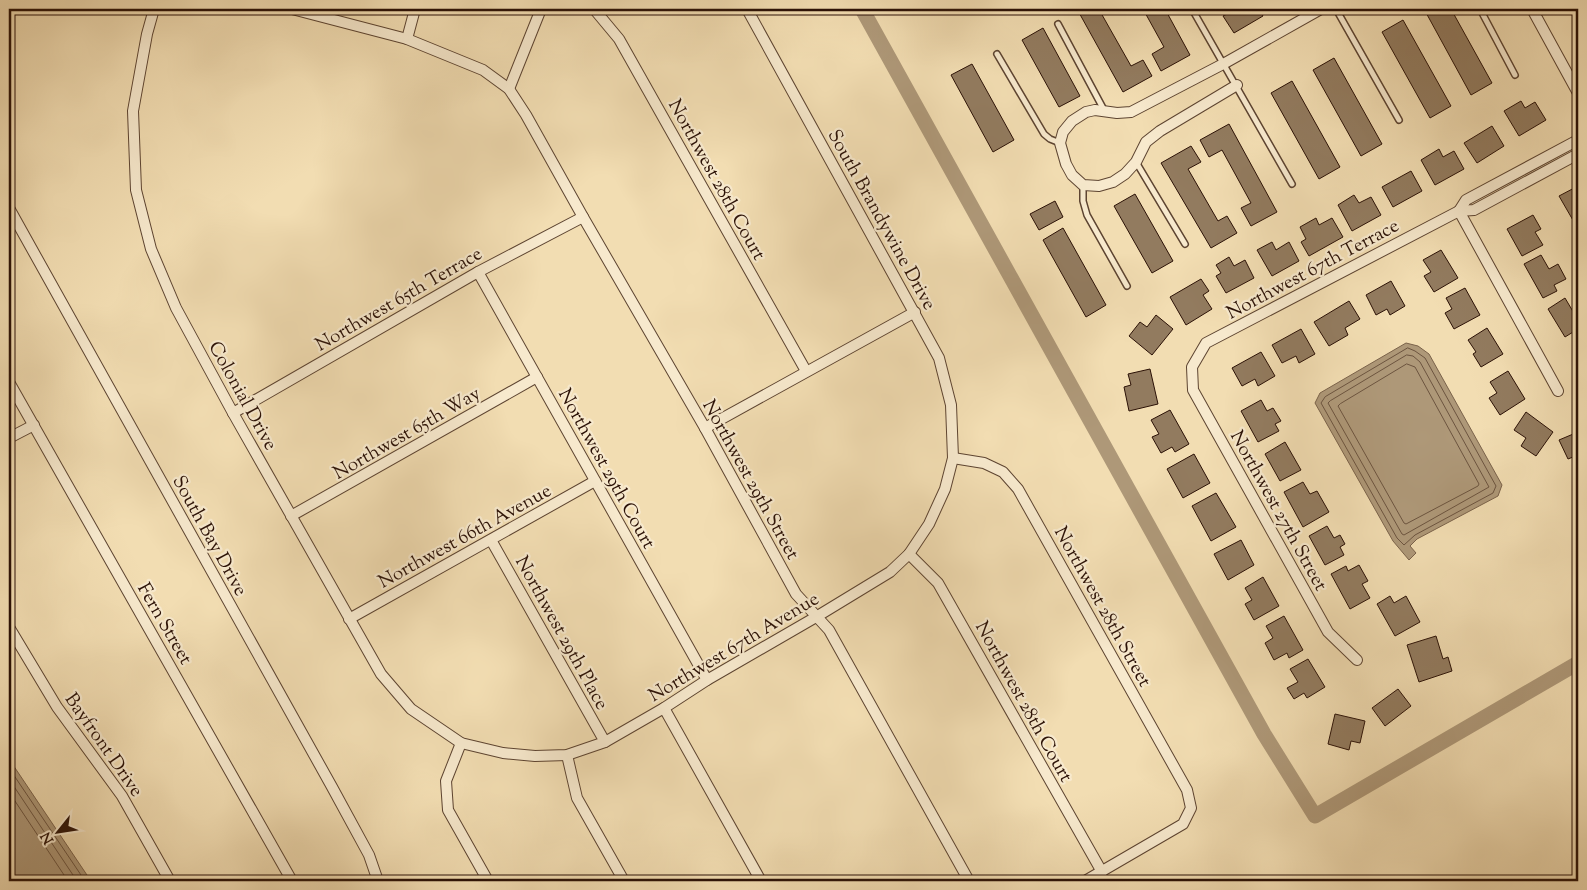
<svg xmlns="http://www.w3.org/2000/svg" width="1587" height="890" font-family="'Sorts Mill Goudy',serif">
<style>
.water{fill:#ae9878;stroke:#7a624a}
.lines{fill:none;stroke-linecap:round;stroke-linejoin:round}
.shore{stroke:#6c543f;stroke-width:1}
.canal{stroke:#ae9878;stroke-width:15}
.building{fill:#927b5f;stroke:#2b1106}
.service-casing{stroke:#5d4431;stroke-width:8}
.minor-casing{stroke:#5d4431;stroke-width:12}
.service{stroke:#f7e9cd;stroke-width:5}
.minor{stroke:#f7e9cd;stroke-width:10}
.labels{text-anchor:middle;stroke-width:4.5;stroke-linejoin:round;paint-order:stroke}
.street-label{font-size:19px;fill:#2b1106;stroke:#f7e9cd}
</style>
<rect width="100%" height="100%" fill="#f2ddb2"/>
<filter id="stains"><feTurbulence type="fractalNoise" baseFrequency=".004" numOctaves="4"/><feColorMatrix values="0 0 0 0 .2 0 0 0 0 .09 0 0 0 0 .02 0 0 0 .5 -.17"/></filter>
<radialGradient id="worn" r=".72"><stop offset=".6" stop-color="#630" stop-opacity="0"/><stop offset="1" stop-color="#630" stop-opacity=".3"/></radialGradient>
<g class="water">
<polygon points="1406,343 1418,346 1429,354 1502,485 1498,496 1417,539 1410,546 1416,553 1409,560 1393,541 1315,403 1320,393"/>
<polygon points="9,759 91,881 9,881"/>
</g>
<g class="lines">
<g class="shore">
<polygon points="1408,348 1415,351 1425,358 1496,486 1493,493 1415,535 1404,545 1397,538 1321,403 1325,397"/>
<polygon points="1407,355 1413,356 1420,362 1489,487 1404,535 1402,534 1328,403 1330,401"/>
<polygon points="1407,364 1415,367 1479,484 1478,486 1406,524 1404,523 1338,406 1340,404"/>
<polyline points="9,768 85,881"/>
<polyline points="9,779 77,881"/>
<polyline points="9,792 68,881"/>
</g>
<polyline class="canal" points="862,9 1264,734 1315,816 1578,663"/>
</g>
<g class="building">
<polygon points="1077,9 1109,9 1101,13 1131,66 1143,60 1152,76 1123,92"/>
<polygon points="1143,9 1165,9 1190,55 1161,71 1152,54 1164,47"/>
<polygon points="1224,9 1259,9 1263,16 1234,33 1223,16 1227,14"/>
<polygon points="1424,9 1451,9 1492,83 1471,95"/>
<polygon points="1403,20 1451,106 1430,118 1382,32"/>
<polygon points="1043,28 1080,96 1059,107 1022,40"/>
<polygon points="1334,58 1382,144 1361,156 1313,70"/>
<polygon points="972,64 1014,140 993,152 951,75"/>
<polygon points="1292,81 1340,167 1319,179 1271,93"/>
<polygon points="1521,101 1525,108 1535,102 1546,120 1519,136 1504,111"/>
<polygon points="1229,124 1277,212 1251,226 1241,208 1251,203 1222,150 1209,157 1200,140"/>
<polygon points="1492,126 1504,146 1477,163 1464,143"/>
<polygon points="1191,146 1201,162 1188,169 1218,221 1227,216 1237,233 1211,248 1161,163"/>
<polygon points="1439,149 1443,157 1454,151 1464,169 1435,185 1421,160"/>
<polygon points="1411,171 1422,191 1393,207 1382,187"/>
<polygon points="1578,186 1578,220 1574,222 1559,196"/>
<polygon points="1135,194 1173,261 1152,273 1114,206"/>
<polygon points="1354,195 1359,203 1371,197 1381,215 1352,231 1338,205"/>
<polygon points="1055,201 1063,217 1039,230 1030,214"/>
<polygon points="1533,215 1541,229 1535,232 1543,245 1522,256 1507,229"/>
<polygon points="1316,218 1319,225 1332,218 1343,237 1309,256 1301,242 1306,239 1300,227"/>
<polygon points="1063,228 1106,305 1086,317 1043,240"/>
<polygon points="1272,242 1276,250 1289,242 1299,261 1272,276 1257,250"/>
<polygon points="1441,250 1458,278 1434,292 1424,276 1431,272 1423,260"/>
<polygon points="1541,255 1549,269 1558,264 1566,279 1554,285 1557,291 1543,298 1524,264"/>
<polygon points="1229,257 1234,266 1245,260 1254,278 1226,293 1216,276 1221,273 1216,265"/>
<polygon points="1201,279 1209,291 1203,295 1212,309 1186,325 1170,297"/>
<polygon points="1391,281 1405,306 1390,315 1387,309 1376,315 1366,295"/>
<polygon points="1465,288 1480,315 1454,329 1445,313 1452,309 1446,298"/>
<polygon points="1565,298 1578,320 1578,329 1565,337 1548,309"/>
<polygon points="1349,301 1360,319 1345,328 1348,335 1329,346 1314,322"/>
<polygon points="1156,315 1173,329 1152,355 1129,336 1140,322 1147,327"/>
<polygon points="1487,328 1503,354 1481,367 1473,354 1476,352 1468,340"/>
<polygon points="1301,329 1315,354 1299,363 1296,356 1282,363 1272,345"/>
<polygon points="1261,352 1275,376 1258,386 1255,379 1242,386 1232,368"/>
<polygon points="1150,369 1158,404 1129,411 1124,387 1131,385 1128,374"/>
<polygon points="1508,371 1525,399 1500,415 1489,398 1497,393 1490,382"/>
<polygon points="1261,400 1267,411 1273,408 1281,421 1275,424 1279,431 1258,442 1241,411"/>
<polygon points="1170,410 1189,444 1175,452 1172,447 1161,453 1152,437 1159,434 1151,420"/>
<polygon points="1526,412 1553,432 1536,456 1521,446 1526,438 1514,430"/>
<polygon points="1578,432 1578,455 1568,459 1559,440"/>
<polygon points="1285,442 1301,470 1280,481 1265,454"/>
<polygon points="1194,454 1210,483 1183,498 1167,469"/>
<polygon points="1303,482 1310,494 1317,491 1329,512 1303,527 1284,492"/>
<polygon points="1216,493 1236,527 1211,541 1192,506"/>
<polygon points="1327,526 1334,538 1340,535 1345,544 1340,547 1344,555 1325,565 1309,536"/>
<polygon points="1241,540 1254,565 1228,580 1214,554"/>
<polygon points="1359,565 1368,581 1362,584 1370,598 1350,609 1331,574 1346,566 1348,571"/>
<polygon points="1263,577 1279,606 1254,620 1245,604 1252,600 1245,588"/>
<polygon points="1390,596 1394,603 1406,596 1420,622 1395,636 1377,604"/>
<polygon points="1284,616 1303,650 1289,658 1287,653 1274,660 1265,643 1273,638 1266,626"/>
<polygon points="1436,636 1443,659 1448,657 1452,671 1419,682 1407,645"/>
<polygon points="1308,659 1325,687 1307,698 1304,693 1294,699 1287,688 1298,682 1290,669"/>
<polygon points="1398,689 1411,706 1385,726 1372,708"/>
<polygon points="1335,714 1365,721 1360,743 1351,741 1349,750 1328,744"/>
</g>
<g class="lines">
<g class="service-casing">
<g id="service">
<polyline points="1192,9 1292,184"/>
<polyline points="1336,9 1399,120"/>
<polyline points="1480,9 1515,75"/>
<polyline points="1058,24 1104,110"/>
<polyline points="997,54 1044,134 1050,139 1060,143"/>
<polyline points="1136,162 1185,244"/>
<polyline points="1083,185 1083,201 1087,215 1127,286"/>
</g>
</g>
<g class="minor-casing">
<g id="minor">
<polyline points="154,9 147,34 133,111 136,190 151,249 176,308 233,413 381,674 411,709 461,743 503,753 535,756 567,755 605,742 664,708 707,680 816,617 890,572 909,554 929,524 945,489 953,458 951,405 939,358 747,9"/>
<polyline points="292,9 407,39 483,70 509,89 526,115 583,217 705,428 796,594 829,630 969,881"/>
<polyline points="594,9 619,39 806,371"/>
<polyline points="1532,9 1578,93"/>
<polyline points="407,39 415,9"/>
<polyline points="1237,85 1160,131 1146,142 1136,162 1125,174 1113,182 1099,186 1083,185 1072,175 1066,164 1060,143 1063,132 1072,121 1086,112 1095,110 1117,113 1131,112 1225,63 1321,9"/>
<polyline points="509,89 541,9"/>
<polyline points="9,208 332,787 369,855 378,881"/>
<polyline points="1459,211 1558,391"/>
<polyline points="1459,211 1466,200 1578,140"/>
<polyline points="478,272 707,680"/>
<polyline points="9,382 292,881"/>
<polyline points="233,413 478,272 583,217"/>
<polyline points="705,428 915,312"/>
<polyline points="9,438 34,425"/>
<polyline points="953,458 984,463 1003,472 1018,489 1187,790 1191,808 1183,824 1085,881"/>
<polyline points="291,516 537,377"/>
<polyline points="491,540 605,742"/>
<polyline points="909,554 938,583 1102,872"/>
<polyline points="349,619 595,481"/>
<polyline points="9,627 57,707 122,796 170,881"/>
<polyline points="1357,660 1328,632 1193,390 1192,367 1206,343 1459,211 1474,210 1578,154"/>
<polyline points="664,708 761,881"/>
<polyline points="461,743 446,781 448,810 488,881"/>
<polyline points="567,755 577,798 624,881"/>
</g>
</g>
<use href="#service" class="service"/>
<use href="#minor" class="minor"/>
</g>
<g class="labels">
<g class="street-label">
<text transform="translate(718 179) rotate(61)" y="7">Northwest 28th Court</text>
<text transform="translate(883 219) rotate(61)" y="7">South Brandywine Drive</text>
<text transform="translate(1312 268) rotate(-28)" y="7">Northwest 67th Terrace</text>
<text transform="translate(398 298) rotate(-30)" y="7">Northwest 65th Terrace</text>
<text transform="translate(244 395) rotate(61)" y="7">Colonial Drive</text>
<text transform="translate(406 432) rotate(-30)" y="7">Northwest 65th Way</text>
<text transform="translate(608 468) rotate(61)" y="7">Northwest 29th Court</text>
<text transform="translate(752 479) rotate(61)" y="7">Northwest 29th Street</text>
<text transform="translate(1280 510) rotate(61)" y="7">Northwest 27th Street</text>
<text transform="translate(211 535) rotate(61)" y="7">South Bay Drive</text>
<text transform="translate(464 535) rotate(-29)" y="7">Northwest 66th Avenue</text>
<text transform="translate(1104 606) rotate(61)" y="7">Northwest 28th Street</text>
<text transform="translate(166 623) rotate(60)" y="7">Fern Street</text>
<text transform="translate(563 632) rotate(61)" y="7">Northwest 29th Place</text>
<text transform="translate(733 646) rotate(-31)" y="7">Northwest 67th Avenue</text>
<text transform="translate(1025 701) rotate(61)" y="7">Northwest 28th Court</text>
<text transform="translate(105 744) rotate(55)" y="7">Bayfront Drive</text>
</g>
</g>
<rect width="1587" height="890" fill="none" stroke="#f2ddb2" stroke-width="30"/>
<rect x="10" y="10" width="1567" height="870" fill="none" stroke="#2b1106" stroke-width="2.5"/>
<rect x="15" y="15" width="1557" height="860" fill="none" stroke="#2b1106"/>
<g transform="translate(58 832) rotate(240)" stroke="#f7e9cd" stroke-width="4" paint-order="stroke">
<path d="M0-4L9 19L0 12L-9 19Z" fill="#2b1106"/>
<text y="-8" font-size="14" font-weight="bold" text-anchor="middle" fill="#2b1106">N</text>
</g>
<rect width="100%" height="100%" filter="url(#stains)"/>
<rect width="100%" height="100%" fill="url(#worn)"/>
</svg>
